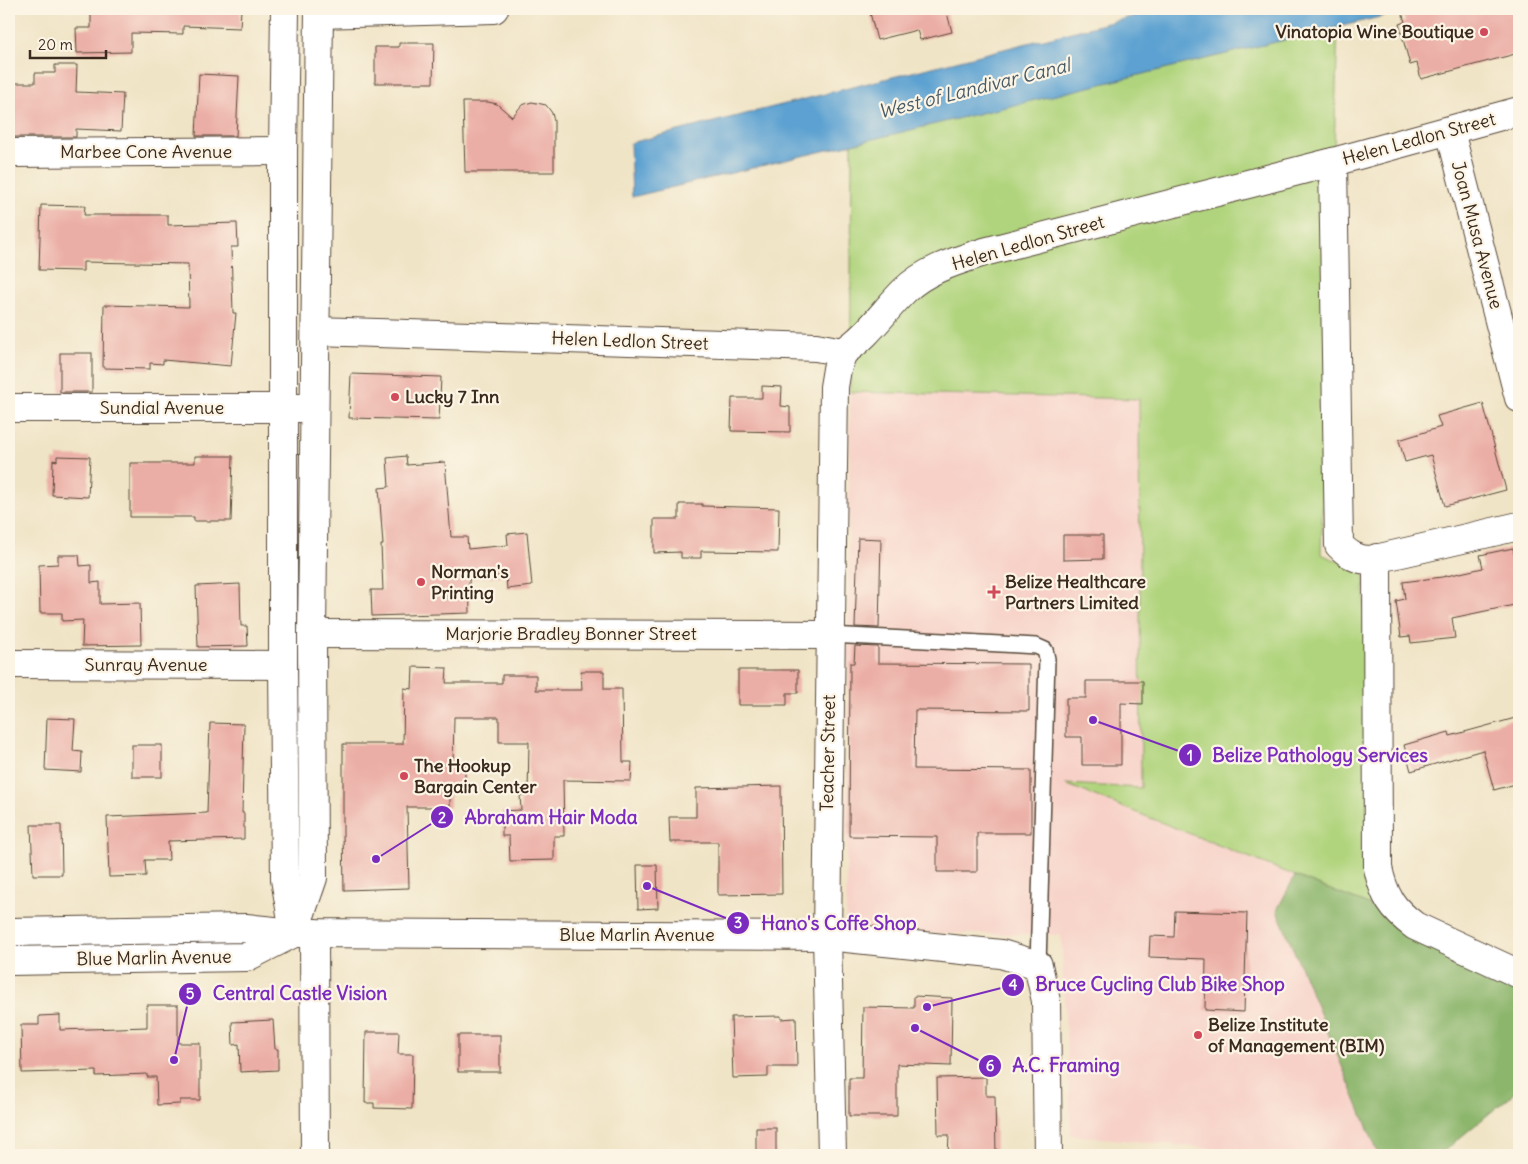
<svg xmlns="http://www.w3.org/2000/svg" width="1528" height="1164" font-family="Delius,sans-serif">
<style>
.built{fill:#f7d1c8}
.green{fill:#b0d47d;stroke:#767f4e}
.forest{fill:#8cb66c;stroke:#647045}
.water{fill:#5ca1d1;stroke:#4c6678}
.building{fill:#ebaea6}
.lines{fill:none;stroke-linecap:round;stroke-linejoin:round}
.lane-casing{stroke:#564637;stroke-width:18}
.street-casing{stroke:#564637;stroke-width:30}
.secondary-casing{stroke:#564637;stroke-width:30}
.lane{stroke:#fff;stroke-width:15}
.street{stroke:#fff;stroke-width:28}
.secondary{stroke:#fff;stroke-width:28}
.poi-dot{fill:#d1495b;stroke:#fcf5e5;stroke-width:2}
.labels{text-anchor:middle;stroke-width:4.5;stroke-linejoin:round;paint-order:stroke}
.poi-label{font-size:18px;font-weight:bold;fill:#3b2a1e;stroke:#fcf5e5;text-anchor:start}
.street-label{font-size:18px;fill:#3b2a1e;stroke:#fcf5e5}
.water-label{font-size:19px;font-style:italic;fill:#485a66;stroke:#fcf5e5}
.leader{fill:none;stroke:#7b2cbf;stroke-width:2}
.callout-dot{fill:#7b2cbf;stroke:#fcf5e5;stroke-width:2}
.mark-label{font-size:15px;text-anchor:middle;font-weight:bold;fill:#fff}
.callout-label{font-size:19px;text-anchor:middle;font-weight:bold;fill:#7b2cbf;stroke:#fcf5e5;stroke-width:4.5;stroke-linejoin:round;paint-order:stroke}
</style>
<rect width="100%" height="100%" fill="#fcf5e5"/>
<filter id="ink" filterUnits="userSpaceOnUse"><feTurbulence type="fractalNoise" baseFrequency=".02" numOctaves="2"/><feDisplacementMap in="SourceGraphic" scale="10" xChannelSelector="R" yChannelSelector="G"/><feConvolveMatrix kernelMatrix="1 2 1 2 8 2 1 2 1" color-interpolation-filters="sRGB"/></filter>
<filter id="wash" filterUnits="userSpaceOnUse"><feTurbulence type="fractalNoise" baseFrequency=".0096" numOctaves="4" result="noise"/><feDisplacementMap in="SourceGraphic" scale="20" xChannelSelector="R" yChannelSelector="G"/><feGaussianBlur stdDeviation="1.12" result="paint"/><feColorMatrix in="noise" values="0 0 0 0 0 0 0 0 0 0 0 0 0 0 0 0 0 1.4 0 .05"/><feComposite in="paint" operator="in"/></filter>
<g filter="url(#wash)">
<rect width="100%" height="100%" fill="#f0e4c6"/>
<polygon class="built" points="850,392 1139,399 1141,788 1067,785 1295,876 1277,910 1379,1155 1278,1155 1071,1135 1061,935 846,932"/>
<polygon class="green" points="1338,27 1321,554 1364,572 1371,906 1065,784 1141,788 1139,399 850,392 852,144"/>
<polygon class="forest" points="1295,876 1371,906 1519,992 1519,1089 1439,1155 1379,1155 1277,910"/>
<polygon class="water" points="1163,9 1413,9 632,197 630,143"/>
<g id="blocks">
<g class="building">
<polygon points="91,9 241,9 240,28 183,26 183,34 131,33 131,52 77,53 76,28 91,28"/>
<polygon points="869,9 946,9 952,32 920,40 917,30 877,40"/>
<polygon points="1401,9 1519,9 1519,53 1421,79 1417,63 1410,65 1399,24 1405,22"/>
<polygon points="399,43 434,43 433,83 375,83 375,47 399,47"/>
<polygon points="55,65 77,65 76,92 123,94 121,131 76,129 76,137 9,137 9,83 35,83 35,73 55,73"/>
<polygon points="199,74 239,76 236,136 196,136"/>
<polygon points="463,102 488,102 497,104 512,117 522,105 532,102 546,105 552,113 554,121 554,172 465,172"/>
<polygon points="41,205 85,206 84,215 168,215 168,225 237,223 238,247 231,247 233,313 236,313 231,366 163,360 163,364 150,363 150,369 103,368 104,305 189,307 188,264 83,262 83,271 39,270"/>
<rect x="60" y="353" width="32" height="39"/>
<polygon points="351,374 441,377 439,420 349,418"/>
<polygon points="762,386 782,387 781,406 790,407 790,432 731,431 732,398 762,398"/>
<polygon points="1483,403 1506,490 1445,506 1431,455 1405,462 1399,440 1441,427 1437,416"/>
<polygon points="57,456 90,457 88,497 52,495 53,460 57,461"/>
<polygon points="195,456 233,456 231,521 194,521 194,517 130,517 130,463 195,463"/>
<polygon points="406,456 407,465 445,462 451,537 467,537 468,549 508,545 507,534 527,532 532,586 507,589 506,575 469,579 470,613 372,616 371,590 383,590 381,545 383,545 379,488 389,487 387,458"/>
<polygon points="679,504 702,504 702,506 779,508 778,552 701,551 701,558 681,558 681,552 654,553 654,519 679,519"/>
<polygon points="1063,535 1103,535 1103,559 1063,560"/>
<polygon points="858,538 881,539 879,628 855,627"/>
<polygon points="1513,548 1519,577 1519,604 1452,618 1455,638 1411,643 1410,636 1401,637 1396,601 1405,599 1403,582 1442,577 1483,568 1480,555"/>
<polygon points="58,555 79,555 80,566 91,565 91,583 100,582 100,604 140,603 141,645 82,646 83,620 62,621 62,613 40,613 39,565 58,564"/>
<polygon points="240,584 241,626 247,626 248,646 198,647 196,586"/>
<polygon points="855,646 878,647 878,663 1029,664 1029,711 915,710 914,769 1031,770 1031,833 977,833 977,872 937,872 937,837 849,836 850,663 854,663"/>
<polygon points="413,667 447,668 446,683 502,683 502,675 536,675 536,690 582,690 581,671 604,671 604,689 622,689 623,762 632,762 631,781 563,780 564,836 554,836 554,860 510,861 509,836 502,836 502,811 521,810 520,795 528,795 529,742 499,742 499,717 454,717 453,764 465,764 465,787 450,787 450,807 407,807 409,888 344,890 343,831 343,744 403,744 404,688 412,689"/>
<polygon points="738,670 798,670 798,693 787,693 787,705 738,705"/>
<polygon points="1086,681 1143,681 1143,704 1121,703 1121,765 1082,765 1082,737 1066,737 1066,698 1086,698"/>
<polygon points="1519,717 1519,783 1494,790 1483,750 1411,771 1404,745 1449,732 1450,736"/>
<polygon points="47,718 75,719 73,751 82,752 81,772 45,770"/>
<polygon points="210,723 244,724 242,813 244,813 244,839 168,841 169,860 145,860 146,876 109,877 107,817 207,813"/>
<rect x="132" y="745" width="30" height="32"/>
<polygon points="781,786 782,894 718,895 718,842 670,842 669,817 696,817 696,788"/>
<polygon points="31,825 61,825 62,875 33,875"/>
<polygon points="637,865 657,865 658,908 638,909"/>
<polygon points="1175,911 1247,913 1244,1012 1205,1010 1206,959 1149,957 1150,936 1174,937"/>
<polygon points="914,996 952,998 951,1066 897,1064 897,1116 849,1116 849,1078 862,1078 863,1007 914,1008"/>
<polygon points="147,1005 178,1005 178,1043 200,1043 200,1100 180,1100 180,1104 157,1105 156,1077 147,1077 147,1074 96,1076 96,1071 22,1073 21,1025 39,1025 39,1016 60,1015 60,1030 147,1027"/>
<polygon points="781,1016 781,1019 796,1018 797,1067 768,1067 768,1077 733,1078 731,1017"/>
<polygon points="273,1020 275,1049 278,1049 278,1070 240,1072 239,1044 233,1045 232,1022"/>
<polygon points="366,1032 399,1032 398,1054 413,1054 412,1109 374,1108 374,1103 365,1103"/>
<rect x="458" y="1035" width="42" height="37"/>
<polygon points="986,1077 986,1096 995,1096 996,1155 948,1155 949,1135 938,1135 937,1078"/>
<rect x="756" y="1128" width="20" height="27"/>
</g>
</g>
</g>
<g filter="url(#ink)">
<use href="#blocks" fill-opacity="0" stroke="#564637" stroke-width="1"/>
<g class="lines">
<g class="lane-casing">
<polyline id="lane" points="830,635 1036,646 1045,650 1047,659 1038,965"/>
</g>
<g class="street-casing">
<g id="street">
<polyline points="319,14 494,9"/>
<polyline points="1450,131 1519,398"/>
<polyline points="9,153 283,151"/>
<path d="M1333 162 1339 545C1349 555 1357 560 1371 560L1519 526"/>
<path d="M316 331 816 347 843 352C868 336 883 312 904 291 925 270 956 261 984 252L1333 162 1519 111"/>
<polyline points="9,408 314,408"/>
<path d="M1377 558 1378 868C1384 896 1392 909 1415 926L1519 974"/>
<polyline points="312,634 830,635"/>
<polyline points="9,664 283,665"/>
<polyline points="314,933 315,1155"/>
<polyline points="827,936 834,387 837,369 843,352"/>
</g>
</g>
<g class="secondary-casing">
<g id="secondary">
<polyline points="285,9 283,151 283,665 285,879 294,931"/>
<polyline points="9,932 246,928 294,933 827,936 1001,954 1038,965 1046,1001 1048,1155"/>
<polyline points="294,933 313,878 312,634 319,9"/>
<polyline points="827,936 832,1155"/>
<polyline points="9,961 247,957 294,933"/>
</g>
</g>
<use href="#lane" class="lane"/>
<use href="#street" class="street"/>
<use href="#secondary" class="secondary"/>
</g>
</g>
<g class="poi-dot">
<circle cx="1484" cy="32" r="5"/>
<circle cx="395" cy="397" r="5"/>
<circle cx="421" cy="582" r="5"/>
<path d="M991.5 584.5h5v5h5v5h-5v5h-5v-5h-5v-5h5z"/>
<circle cx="404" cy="776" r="5"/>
<circle cx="1198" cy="1035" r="5"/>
</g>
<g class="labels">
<g class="poi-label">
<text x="1474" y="38" text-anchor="end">Vinatopia Wine Boutique</text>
<text x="405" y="403">Lucky 7 Inn</text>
<text x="431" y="578">Norman's<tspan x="431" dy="21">Printing</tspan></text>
<text x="1005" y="588">Belize Healthcare<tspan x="1005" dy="21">Partners Limited</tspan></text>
<text x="414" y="772">The Hookup<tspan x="414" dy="21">Bargain Center</tspan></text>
<text x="1208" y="1031">Belize Institute<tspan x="1208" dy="21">of Management (BIM)</tspan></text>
</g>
<g class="street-label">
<text transform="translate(1419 139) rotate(-15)" y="6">Helen Ledlon Street</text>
<text x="146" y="158">Marbee Cone Avenue</text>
<text transform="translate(1477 235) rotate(75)" y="6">Joan Musa Avenue</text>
<text transform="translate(1028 243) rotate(-16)" y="6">Helen Ledlon Street</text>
<text transform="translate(630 341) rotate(2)" y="6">Helen Ledlon Street</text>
<text x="162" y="414">Sundial Avenue</text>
<text x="571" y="640">Marjorie Bradley Bonner Street</text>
<text x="146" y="671">Sunray Avenue</text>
<text transform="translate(828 753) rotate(-89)" y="6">Teacher Street</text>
<text x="637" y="941">Blue Marlin Avenue</text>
<text transform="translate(154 958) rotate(-1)" y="6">Blue Marlin Avenue</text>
</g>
<g class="water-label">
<text transform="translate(974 88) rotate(-14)" y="7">West of Landivar Canal</text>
</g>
</g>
<path class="leader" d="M1093 720L1190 755M376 859L442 817M647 886L738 923M927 1007L1013 985M174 1060L190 994M915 1028L990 1066"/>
<g class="callout-dot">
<circle cx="1093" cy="720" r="5"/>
<circle cx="376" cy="859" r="5"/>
<circle cx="647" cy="886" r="5"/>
<circle cx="927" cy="1007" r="5"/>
<circle cx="174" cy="1060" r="5"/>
<circle cx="915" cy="1028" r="5"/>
<circle cx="1190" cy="755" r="12"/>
<circle cx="442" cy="817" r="12"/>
<circle cx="738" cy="923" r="12"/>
<circle cx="1013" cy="985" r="12"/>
<circle cx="190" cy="994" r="12"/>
<circle cx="990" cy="1066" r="12"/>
</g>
<g class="mark-label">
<text x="1190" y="761">1</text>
<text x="442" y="823">2</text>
<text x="738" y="928">3</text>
<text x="1013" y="990">4</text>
<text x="190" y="999">5</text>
<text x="990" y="1071">6</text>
</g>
<g class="callout-label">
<text x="1320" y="762">Belize Pathology Services</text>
<text x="551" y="824">Abraham Hair Moda</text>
<text x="839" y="930">Hano's Coffe Shop</text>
<text x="1160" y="991">Bruce Cycling Club Bike Shop</text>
<text x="300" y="1000">Central Castle Vision</text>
<text x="1066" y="1072">A.C. Framing</text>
</g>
<rect width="1528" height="1164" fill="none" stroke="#fcf5e5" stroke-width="30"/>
<path d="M30 50v8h76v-8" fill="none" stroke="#3b2a1e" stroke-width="2.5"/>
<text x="38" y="50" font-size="15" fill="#3b2a1e" stroke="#fcf5e5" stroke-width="4" paint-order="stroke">20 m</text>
</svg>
